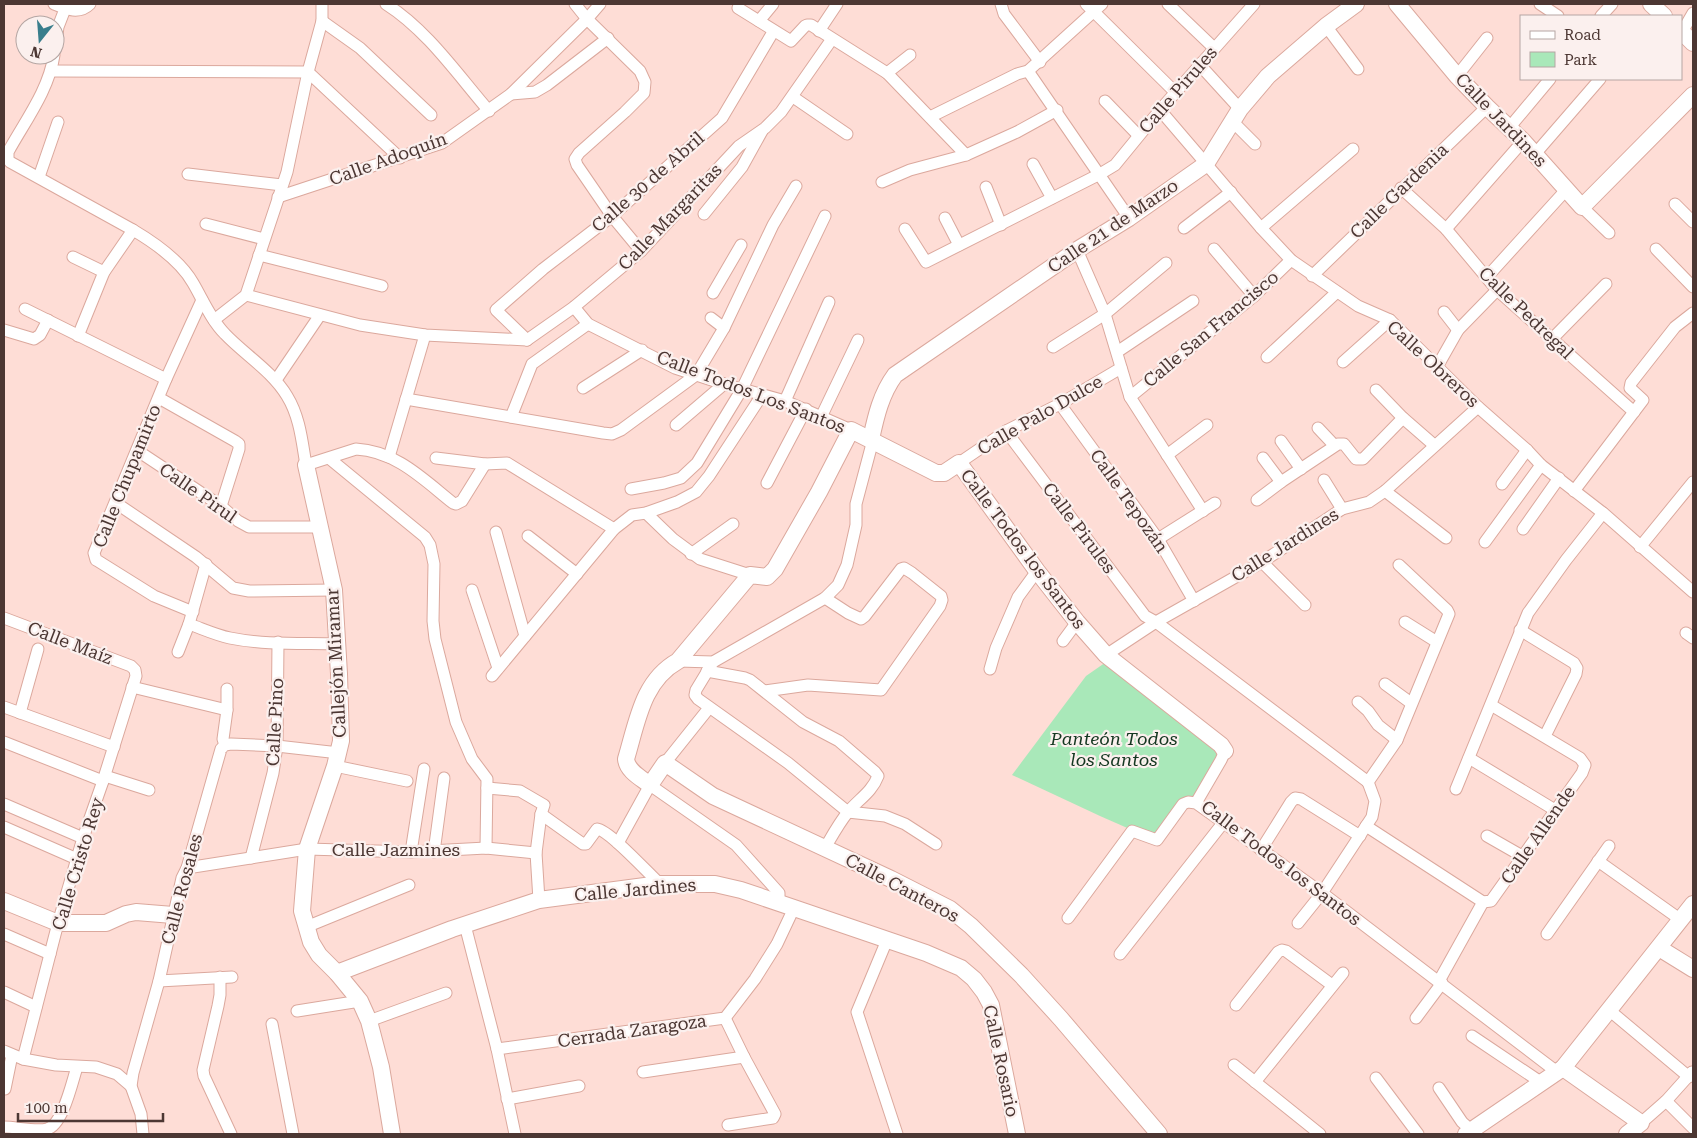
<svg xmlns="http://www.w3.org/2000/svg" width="1697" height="1138" font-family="'Roboto Serif',serif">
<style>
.green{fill:#a9e8b9}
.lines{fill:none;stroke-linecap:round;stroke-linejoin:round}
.street-casing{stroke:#dba89d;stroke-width:13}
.secondary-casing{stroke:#dba89d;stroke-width:18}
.street{stroke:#fff;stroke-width:11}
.secondary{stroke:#fff;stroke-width:16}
.labels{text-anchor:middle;stroke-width:4.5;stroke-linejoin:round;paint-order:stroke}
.street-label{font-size:18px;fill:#4c3733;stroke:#fbf0ee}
.park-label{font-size:18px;font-style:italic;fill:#143720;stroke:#fbf0ee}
</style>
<rect width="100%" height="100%" fill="#feddd6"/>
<polygon class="green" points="1109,660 1225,751 1187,808 1157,841 1100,816 1012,775 1086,676"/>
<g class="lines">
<g class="street-casing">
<g id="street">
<path d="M54 4C66 9 79 15 90 4"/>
<path d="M386 4C427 30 457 74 489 111"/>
<polyline points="575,4 587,19 640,71 645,82 644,93 625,112 579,153 575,159 577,165 612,216 641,251"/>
<polyline points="1001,4 1004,14 1040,62"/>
<polyline points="1086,4 1175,92"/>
<polyline points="1168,4 1214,48"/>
<polyline points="1540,4 1558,16"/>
<polyline points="738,8 791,41 805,26 807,25 811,25 887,73 966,155"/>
<polyline points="1601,16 1612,4"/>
<polyline points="322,21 360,48 431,115"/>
<polyline points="759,21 773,4"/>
<polyline points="1326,26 1358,69"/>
<polyline points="819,31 837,4"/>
<polyline points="1682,32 1693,13"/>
<polyline points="55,50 58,27 65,9"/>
<path d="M54 55C49 90 25 121 8 152V159L10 162 133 230C155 243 180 260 193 283 203 300 211 320 225 334 245 355 272 371 287 396 300 417 302 442 306 465L356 449C396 451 424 480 453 503L456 504 462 501 485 464"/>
<polyline points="1199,64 1240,109"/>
<polyline points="51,71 308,72 400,158"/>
<polyline points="1028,71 1129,218"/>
<polyline points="887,73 910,55"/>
<polyline points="1457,76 1487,38"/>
<polyline points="511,94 535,92 547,85 608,38"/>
<polyline points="793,97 847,134"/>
<polyline points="1105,101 1138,135"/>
<polyline points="1160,110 1261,228 1291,260 1358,306 1390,320 1478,407 1527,450 1541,465 1603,513 1693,592"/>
<polyline points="930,117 1017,74 1028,71 1102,4"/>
<polyline points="1232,121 1255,144"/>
<polyline points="1509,128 1550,79"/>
<polyline points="1535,154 1600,79"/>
<polyline points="1033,164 1052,198"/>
<polyline points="188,174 282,185"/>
<polyline points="39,177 58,122"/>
<polyline points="882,182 910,170 966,155 1017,132 1057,110"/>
<polyline points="986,187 1001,225"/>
<polyline points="1401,188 1446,229 1497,290 1634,412"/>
<polyline points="278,197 442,143 511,94 587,19 600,4"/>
<polyline points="1675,204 1693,222"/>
<polyline points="1582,207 1609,233"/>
<polyline points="704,214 742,167 762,131"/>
<polyline points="945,218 959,245"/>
<polyline points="206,224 264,239"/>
<polyline points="1184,228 1231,192"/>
<polyline points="1261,228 1353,149"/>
<polyline points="905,229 926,262 1100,174 1115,165 1160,110 1254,4"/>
<polyline points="1446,229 1523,141"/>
<polyline points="1214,249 1254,296"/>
<polyline points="1656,249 1693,287"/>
<polyline points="1077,250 1105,314 1130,397 1203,511"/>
<polyline points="259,255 382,286"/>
<polyline points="73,257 104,272"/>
<polyline points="1312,276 1487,107"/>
<polyline points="1487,277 1566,190"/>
<polyline points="713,293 741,245"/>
<polyline points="246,295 360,325 425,335 527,340"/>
<polyline points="574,307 588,324 675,368 724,384 785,401 851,430"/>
<polyline points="25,309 166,379"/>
<polyline points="1444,312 1458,330"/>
<polyline points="711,318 724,328"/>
<polyline points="214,320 246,295 287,172 308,72 322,21 322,4"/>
<polyline points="4,330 34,339 40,335 48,320"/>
<polyline points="78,336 104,272 133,230"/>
<polyline points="527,340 496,310 543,269 612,216 722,118 773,32"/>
<polyline points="527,340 574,307 641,251 739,146 765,128 781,112 832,39"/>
<polyline points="1551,340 1606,284"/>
<polyline points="1053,347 1105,314 1166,263"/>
<polyline points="1117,352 1193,301"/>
<polyline points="1267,357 1337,292"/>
<polyline points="1343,362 1390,320"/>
<polyline points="1437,367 1458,330 1497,290"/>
<polyline points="276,380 320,315"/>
<polyline points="583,388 642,350"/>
<polyline points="1376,390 1403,418 1434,445"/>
<polyline points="1130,397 1254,296 1291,260"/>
<polyline points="159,398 235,441 239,444 239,449 221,506"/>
<polyline points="406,399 603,433 612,434 621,430 696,375 724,328 773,225 796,186"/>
<polyline points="785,401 829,302"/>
<polyline points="1060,404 1158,539 1194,601"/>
<polyline points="822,415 858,340"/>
<polyline points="511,417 532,364 588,324"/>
<polyline points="676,425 724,384"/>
<polyline points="1318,428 1334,445"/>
<polyline points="1006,431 1145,616 1156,622 1368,782"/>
<polyline points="1281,441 1301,469"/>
<polyline points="138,451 221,506 238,521 249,527 320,527"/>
<polyline points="1167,455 1207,425"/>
<polyline points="389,457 425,335"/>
<polyline points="436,458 485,464 507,463 614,529"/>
<polyline points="1263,458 1281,482"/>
<polyline points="330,459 425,537 430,545 434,564 433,621 435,639 456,722 472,759 487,779 486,848"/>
<polyline points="959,463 1006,431 1060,404 1121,368"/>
<polyline points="1324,480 1342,509"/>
<polyline points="767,483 806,409"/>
<polyline points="1502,484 1527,450"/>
<polyline points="631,489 664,483 681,478 697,463 742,389 825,216"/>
<polyline points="1385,491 1446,538"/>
<polyline points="1574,491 1643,400 1630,388 1631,383 1675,327 1693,313"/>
<polyline points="1257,500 1281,482 1338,444 1344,444 1356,459 1363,459 1403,418"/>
<polyline points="116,503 196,557 233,588 249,591 334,590"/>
<polyline points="646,513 673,539 700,559 750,575"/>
<polyline points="1523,529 1559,478"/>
<polyline points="496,532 525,636"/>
<polyline points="528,536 577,574"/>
<polyline points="1158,539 1215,503"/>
<polyline points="1485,542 1541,465"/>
<polyline points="1640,547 1693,482"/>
<polyline points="691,554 733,524"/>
<polyline points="1262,562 1305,605"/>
<path d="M206 564 189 624C203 629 216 635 230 638 264 645 302 643 337 644"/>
<polyline points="472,590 498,668"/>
<polyline points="193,612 154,596 98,561 96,560 94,553 166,379 202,300"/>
<polyline points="4,618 131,666 135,670 136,676 103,781 83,838 58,923 23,1059"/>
<polyline points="1405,622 1437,642"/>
<polyline points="1520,630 1574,663 1577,668 1576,674 1545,736"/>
<polyline points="1686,633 1693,638"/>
<polyline points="1063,641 1077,622"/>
<polyline points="178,652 189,624"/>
<polyline points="1106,655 1156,622 1262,562 1342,509 1369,502 1385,491 1478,407"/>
<polyline points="678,661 713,662 825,598 838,585 847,565 856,525 856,504 873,440"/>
<polyline points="713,662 696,690 695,695 698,699 788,763 848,812 885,816 905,824 936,844"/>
<polyline points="990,669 996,648 1018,597 1037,571"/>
<path d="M707 671 745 678 750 680 803 722 839 741 875 772 878 776C872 792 859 799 848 812 839 823 832 836 825 848"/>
<polyline points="492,676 614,529 632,515 646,513 677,502 696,492 709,476 762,395"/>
<polyline points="1385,684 1411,703"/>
<polyline points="132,687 227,710"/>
<polyline points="765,691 808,685 881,690 940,606 942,600 941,596 912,573 904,568 901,569 865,616 861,619 848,613 825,598"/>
<polyline points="1358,702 1368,711 1378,725 1397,740"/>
<polyline points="4,707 114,747"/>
<polyline points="20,713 38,649"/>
<polyline points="4,742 103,781"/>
<polyline points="225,745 223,739 227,710 227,689"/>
<polyline points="1469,758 1555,810"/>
<polyline points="665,763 709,708"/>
<polyline points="335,766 407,781"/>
<polyline points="105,776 149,790"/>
<polyline points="1368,782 1397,740 1449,614 1447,610 1399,565"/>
<polyline points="487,788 520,791 544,805 541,814 536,853 539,900"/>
<polyline points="1456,789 1528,613 1566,560 1603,513"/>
<polyline points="1196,803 1221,760 1225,751"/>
<polyline points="4,804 83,838"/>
<path d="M541 814 583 844H586L597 829C609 830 649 874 660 884"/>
<polyline points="1366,826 1483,902 1491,901 1582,773 1585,765 1580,758 1491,705"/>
<polyline points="4,827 77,859"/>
<polyline points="1487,836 1522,856"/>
<polyline points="618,843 650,785 736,845 779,893 779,903"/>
<polyline points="1261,850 1291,802 1295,798 1301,799 1360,836"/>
<polyline points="411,852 424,769"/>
<polyline points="434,852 444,778"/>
<polyline points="251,858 273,773 277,746 278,642"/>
<polyline points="1598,861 1681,920"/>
<polyline points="187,868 307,849 411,852 486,848 536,853"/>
<polyline points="1068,918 1132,831 1157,840 1183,804 1188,802 1196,803 1322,893 1557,1072"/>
<polyline points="1298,923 1322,893 1372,817 1375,801 1368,782"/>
<polyline points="465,925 497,1049 515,1134"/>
<polyline points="306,927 409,885"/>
<polyline points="4,934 50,954"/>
<polyline points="1547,934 1609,846"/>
<polyline points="887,940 857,1012 897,1134"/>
<polyline points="1120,954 1223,823"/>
<polyline points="220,977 220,995 218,1006 203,1070 204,1076 231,1134"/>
<polyline points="159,981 232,977"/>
<polyline points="1439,981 1483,902"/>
<polyline points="4,992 36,1007"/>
<polyline points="1236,1005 1278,952 1282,950 1286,951 1332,985"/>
<polyline points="1609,1010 1689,1077"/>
<polyline points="297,1011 360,1001"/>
<polyline points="725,1018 744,1057 775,1114 773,1118 728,1125"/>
<polyline points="1416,1018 1442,983"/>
<polyline points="369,1021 446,993"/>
<polyline points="272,1024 293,1134"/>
<polyline points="1472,1036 1542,1083"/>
<polyline points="497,1049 725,1018 755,979 777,944 794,908"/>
<polyline points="4,1051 23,1059 56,1065 96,1067 117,1074 131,1086"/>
<polyline points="1234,1065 1320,1134"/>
<polyline points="643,1072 744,1057"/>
<polyline points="1376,1078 1418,1134"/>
<polyline points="1255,1082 1343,973"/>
<polyline points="1439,1088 1462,1122 1472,1131"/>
<polyline points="5,1089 12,1055"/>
<polyline points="507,1099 579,1086"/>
<polyline points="1666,1101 1693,1128"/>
<polyline points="1641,1123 1666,1101 1692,1072"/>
<path d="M4 1127C16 1127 36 1132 47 1129 63 1125 72 1082 77 1067"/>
<polyline points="143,1134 141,1114 131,1086 133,1073 159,981 182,878 187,868 221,749 225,745 231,744 277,746 339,753"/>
</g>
</g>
<g class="secondary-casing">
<g id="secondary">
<polyline points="1397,4 1457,76 1487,107 1523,141 1582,207 1693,95"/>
<polyline points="1651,4 1664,16"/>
<polyline points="1681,31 1693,43"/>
<path d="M871 439C876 416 881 394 895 375L1077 250 1129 218 1206 164 1240 109 1268 76 1326 26 1356 4"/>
<polyline points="306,465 334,590 339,674 341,741 335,766 307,849 302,911 311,942 319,955 337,973 360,1001 369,1021 381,1067 392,1134"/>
<polyline points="4,901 58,923 106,923 126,914 136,912 173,915"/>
<polyline points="1659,948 1693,969"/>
<polyline points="337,973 452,929 539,900 660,884 715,884 741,890 794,908 926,953 961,968 974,979 984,992 991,1005 1017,1134"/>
<polyline points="1563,1068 1641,1123 1627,1134"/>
<path d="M1159 1134 1061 1019 1021 975 971 926 950 909 891 879 713 796 665 763 650 785C641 778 627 771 626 759 637 723 642 681 678 661L750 575 767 577 775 569 819 492 851 430 936 473H944L959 463 1037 571 1077 622 1106 655 1221 745 1225 751"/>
<polyline points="1466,1134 1563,1068 1693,904"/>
</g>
</g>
<use href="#street" class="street"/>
<use href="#secondary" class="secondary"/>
</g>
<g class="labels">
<g class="street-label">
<text transform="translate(1178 90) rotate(-49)" y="6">Calle Pirules</text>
<text transform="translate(1501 120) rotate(46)" y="6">Calle Jardines</text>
<text transform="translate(388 159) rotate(-20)" y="6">Calle Adoquín</text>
<text transform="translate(648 182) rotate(-41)" y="6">Calle 30 de Abril</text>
<text transform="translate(1399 191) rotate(-44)" y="6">Calle Gardenia</text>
<text transform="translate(670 217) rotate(-46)" y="6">Calle Margaritas</text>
<text transform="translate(1113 226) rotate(-34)" y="6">Calle 21 de Marzo</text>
<text transform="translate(1526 313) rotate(44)" y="6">Calle Pedregal</text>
<text transform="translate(1211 329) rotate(-40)" y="6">Calle San Francisco</text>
<text transform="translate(1433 364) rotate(43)" y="6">Calle Obreros</text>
<text transform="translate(751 392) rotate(21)" y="6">Calle Todos Los Santos</text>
<text transform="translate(1040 415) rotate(-30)" y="6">Calle Palo Dulce</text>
<text transform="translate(127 476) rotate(-68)" y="6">Calle Chupamirto</text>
<text transform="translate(198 493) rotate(35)" y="6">Calle Pirul</text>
<text transform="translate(1129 501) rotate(55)" y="6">Calle Tepozán</text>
<text transform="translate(1079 528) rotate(53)" y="6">Calle Pirules</text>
<text transform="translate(1285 545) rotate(-32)" y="6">Calle Jardines</text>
<text transform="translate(1023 549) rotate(53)" y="6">Calle Todos los Santos</text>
<text transform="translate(70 643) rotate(21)" y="6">Calle Maíz</text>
<text transform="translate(336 663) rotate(-93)" y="6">Callejón Miramar</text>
<text transform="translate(275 722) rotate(-87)" y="6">Calle Pino</text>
<text transform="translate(1538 835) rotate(-55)" y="6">Calle Allende</text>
<text x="396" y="856">Calle Jazmines</text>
<text transform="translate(1281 863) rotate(37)" y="6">Calle Todos los Santos</text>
<text transform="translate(78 864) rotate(-73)" y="6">Calle Cristo Rey</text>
<text transform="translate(902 888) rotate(28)" y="6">Calle Canteros</text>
<text transform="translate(182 889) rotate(-75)" y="6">Calle Rosales</text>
<text transform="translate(635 890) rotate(-5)" y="6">Calle Jardines</text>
<text transform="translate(632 1031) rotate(-8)" y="6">Cerrada Zaragoza</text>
<text transform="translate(1001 1061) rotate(78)" y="6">Calle Rosario</text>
</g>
<g class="park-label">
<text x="1114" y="745">Panteón Todos<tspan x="1114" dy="21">los Santos</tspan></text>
</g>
</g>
<rect width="1697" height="1138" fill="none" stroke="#4c3733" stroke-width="10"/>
<rect x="1520" y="15" width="162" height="65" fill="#fbf0ee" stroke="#b5a6a3"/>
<rect x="1530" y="31" width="25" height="8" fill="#ffffff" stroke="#b5a6a3"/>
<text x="1564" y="40" font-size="15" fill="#4c3733">Road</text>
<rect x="1530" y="52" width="25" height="15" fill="#a9e8b9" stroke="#b5a6a3"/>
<text x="1564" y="65" font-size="15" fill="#4c3733">Park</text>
<g transform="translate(40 40) rotate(197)"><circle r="24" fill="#fbf0ee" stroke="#b5a6a3"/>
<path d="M0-4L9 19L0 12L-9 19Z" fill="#397e8c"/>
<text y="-8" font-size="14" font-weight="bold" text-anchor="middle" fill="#4c3733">N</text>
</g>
<path d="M18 1113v8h145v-8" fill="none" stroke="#4c3733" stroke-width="2.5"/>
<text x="25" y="1113" font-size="15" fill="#4c3733" stroke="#fbf0ee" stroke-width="4" paint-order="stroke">100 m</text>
</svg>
